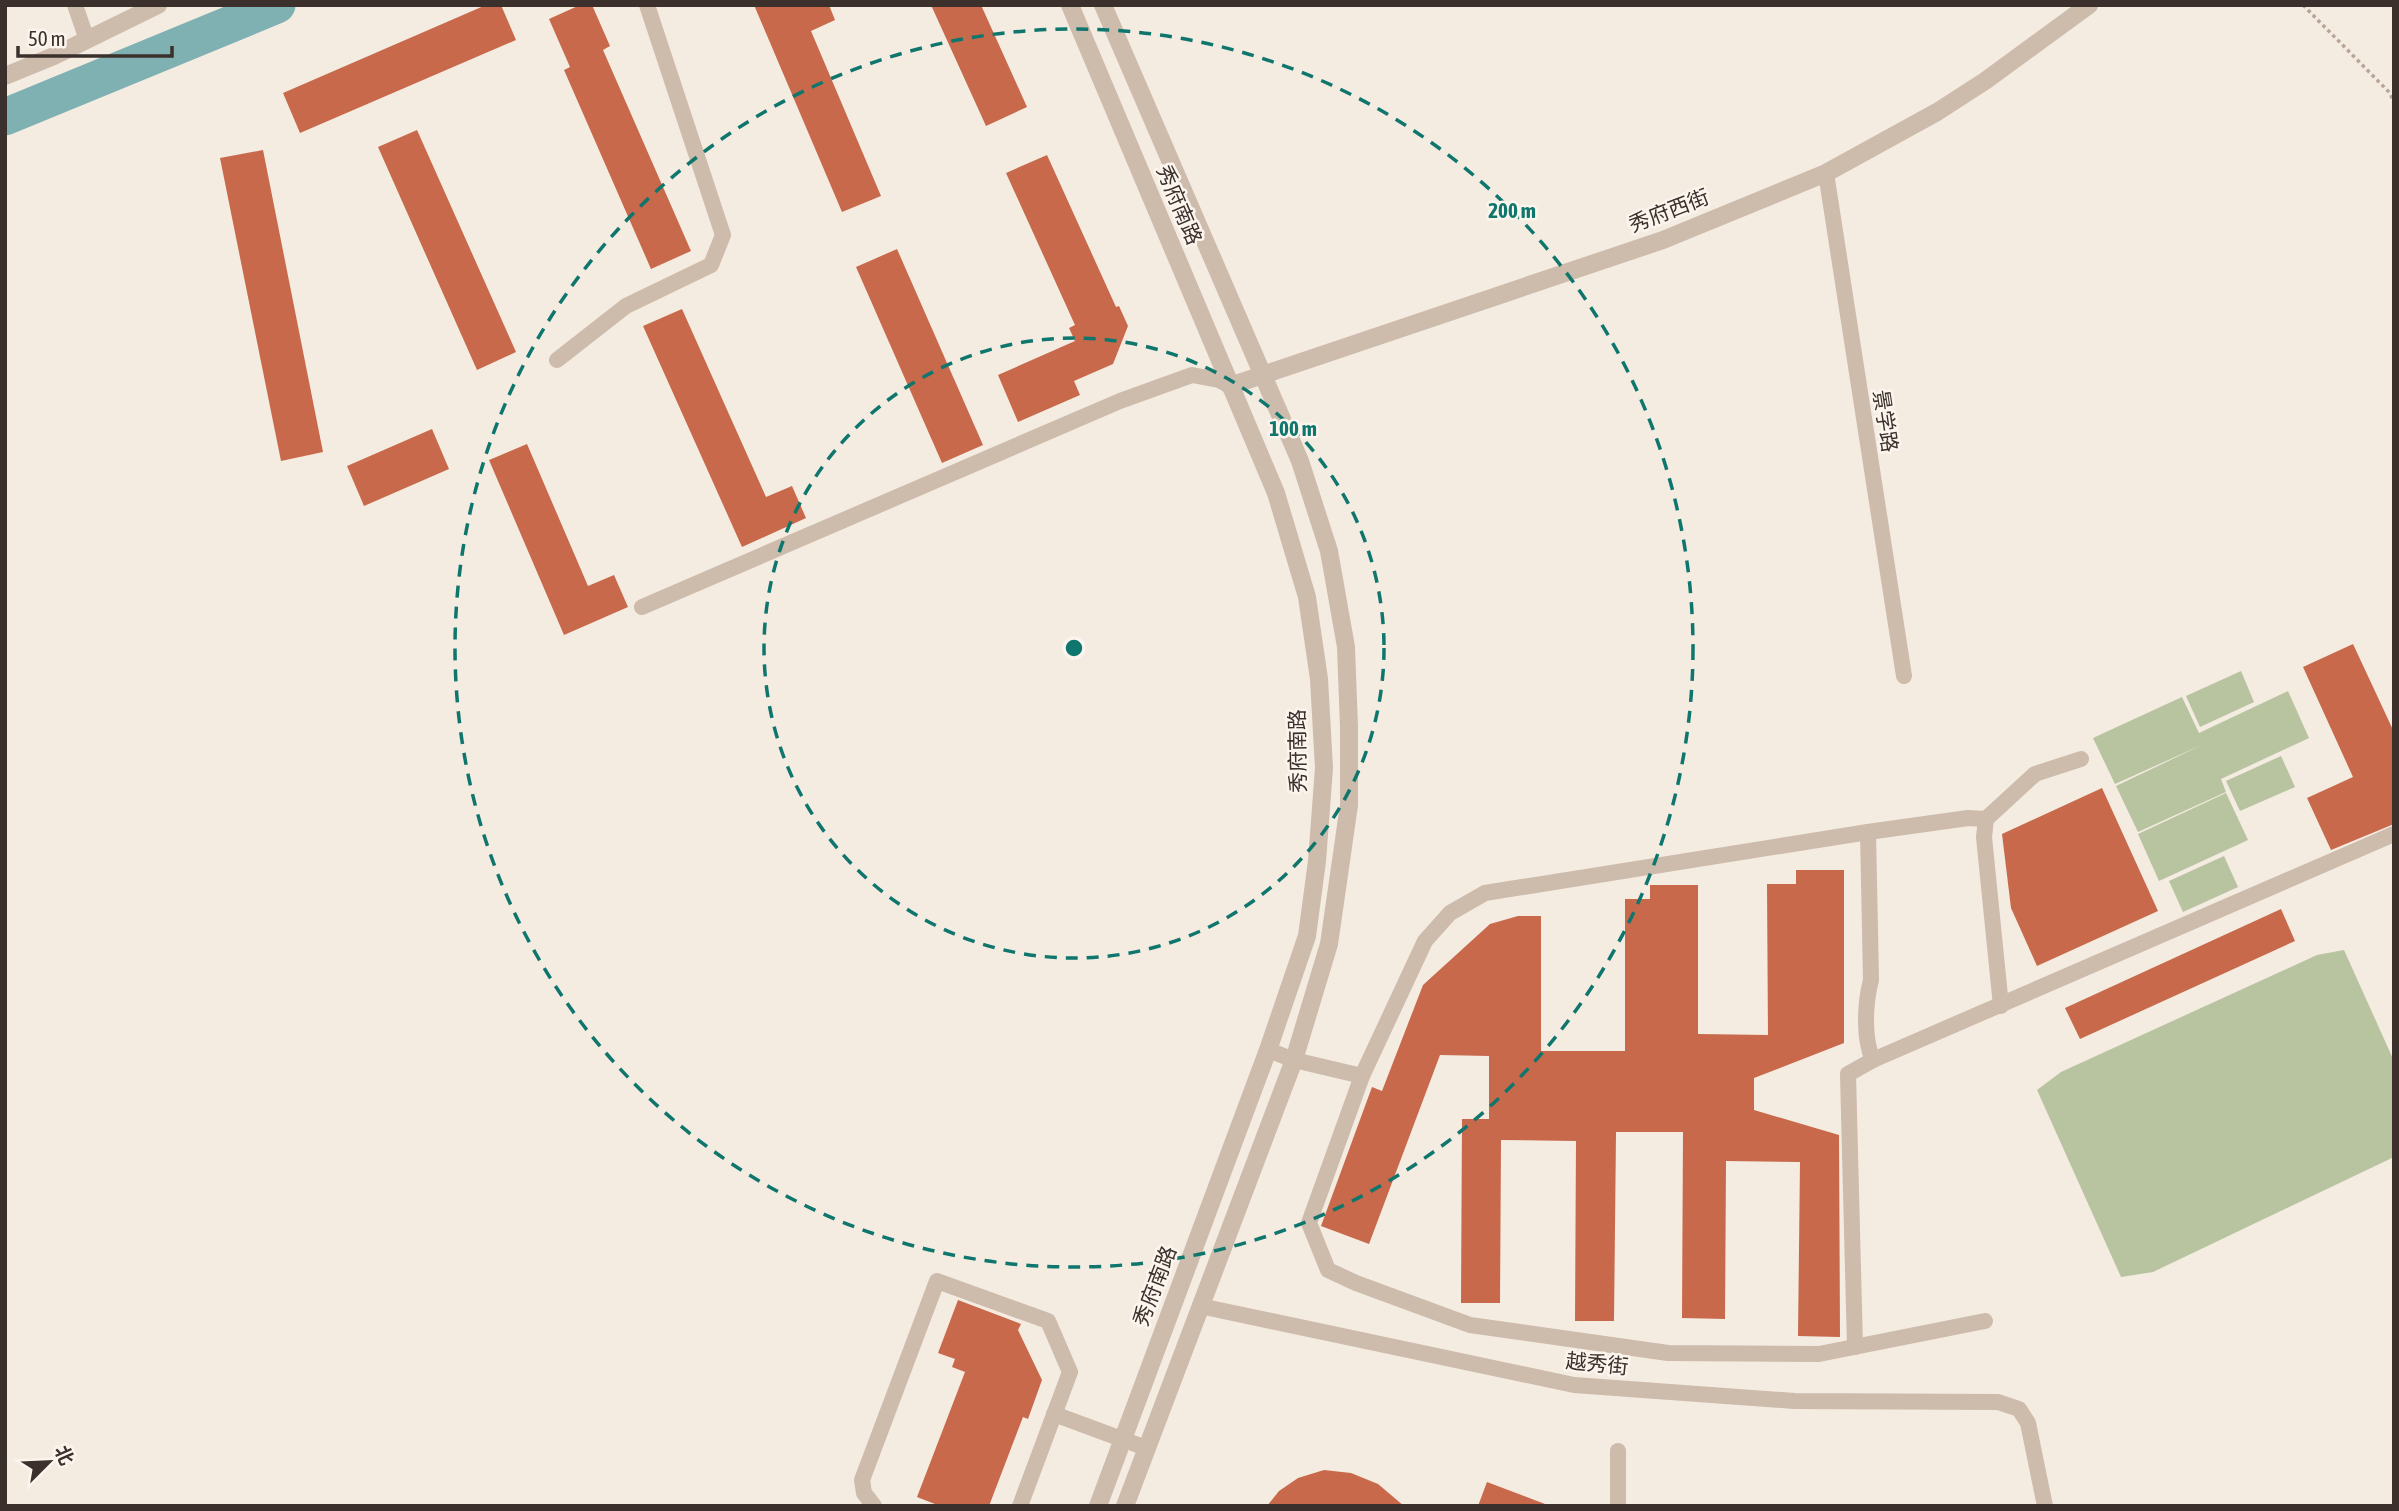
<svg xmlns="http://www.w3.org/2000/svg" width="2399" height="1511" font-family="'Asap Condensed','Noto Sans SC',sans-serif">
<style>
.green{fill:#b8c4a0}
.lines{fill:none;stroke-linecap:round;stroke-linejoin:round}
.river{stroke:#7fb0b2;stroke-width:37}
.building{fill:#c8694b}
.path{stroke:#b9a596;stroke-width:3.5;stroke-dasharray:3.5 3.5;stroke-linecap:butt}
.minor{stroke:#cdbbac;stroke-width:16}
.tertiary{stroke:#cdbbac;stroke-width:18}
.ring{fill:none;stroke:#0f766e;stroke-width:3.5;stroke-dasharray:12 9}
.labels{text-anchor:middle;stroke-width:5;stroke-linejoin:round;paint-order:stroke}
.street-label{font-size:21px;fill:#3b302b;stroke:#fbf5ee}
.centre{fill:#0f766e;stroke:#fbf5ee;stroke-width:3.5}
.ring-label{font-size:21px;text-anchor:middle;font-weight:bold;fill:#0f766e;stroke:#fbf5ee;stroke-width:5;stroke-linejoin:round;paint-order:stroke}
</style>
<rect width="100%" height="100%" fill="#f4ebe1"/>
<g class="green">
<polygon points="2241,671 2254,702 2200,727 2186,696"/>
<polygon points="2288,691 2309,738 2221,779 2226,792 2138,832 2116,786 2204,744 2115,784 2093,738 2182,697 2199,733"/>
<polygon points="2281,756 2295,787 2240,811 2226,781"/>
<polygon points="2226,793 2248,840 2159,881 2138,834"/>
<polygon points="2224,856 2238,887 2183,912 2169,881"/>
<polygon points="2344,950 2394,1061 2394,1157 2153,1272 2121,1277 2037,1090 2061,1072 2317,955"/>
</g>
<g class="lines">
<polyline class="river" points="5,117 277,5"/>
</g>
<g class="building">
<polygon points="486,5 501,5 516,40 300,133 283,93"/>
<polygon points="580,5 592,5 610,46 603,50 691,251 651,269 564,70 570,67 549,19"/>
<polygon points="754,5 829,5 835,20 811,31 881,196 842,212"/>
<polygon points="931,5 981,5 1027,107 986,126"/>
<polygon points="417,130 516,352 477,370 378,147"/>
<polygon points="263,150 323,452 281,461 220,158"/>
<polygon points="1047,155 1116,307 1119,306 1128,326 1113,364 1074,381 1080,395 1018,422 998,375 1075,341 1069,328 1075,325 1006,173"/>
<polygon points="897,249 983,445 942,463 856,267"/>
<polygon points="682,309 766,497 792,486 806,518 742,547 643,326"/>
<polygon points="432,429 449,469 364,506 347,466"/>
<polygon points="527,444 588,586 614,575 628,607 564,635 489,460"/>
<polygon points="2353,644 2394,732 2394,824 2331,850 2307,798 2353,777 2303,667"/>
<polygon points="2102,788 2158,911 2037,966 2011,908 2002,834"/>
<polygon points="1796,870 1844,870 1844,1043 1754,1078 1754,1110 1839,1135 1840,1337 1798,1336 1800,1162 1726,1161 1725,1319 1682,1318 1683,1132 1616,1132 1614,1321 1575,1321 1576,1141 1501,1140 1500,1303 1461,1303 1462,1119 1489,1119 1489,1056 1440,1055 1369,1244 1321,1226 1372,1087 1382,1091 1423,985 1490,924 1518,916 1541,916 1541,1051 1625,1051 1625,899 1650,899 1650,885 1698,885 1698,1034 1768,1035 1767,884 1796,884"/>
<polygon points="2281,909 2295,941 2080,1039 2065,1008"/>
<polygon points="958,1300 1021,1324 1018,1330 1042,1380 1028,1419 1023,1417 989,1506 940,1506 917,1497 965,1372 952,1367 955,1359 938,1353"/>
<polygon points="1324,1470 1351,1473 1378,1484 1404,1506 1267,1506 1279,1491 1298,1478"/>
<polygon points="1487,1482 1545,1504 1544,1506 1478,1506"/>
</g>
<g class="lines">
<polyline class="path" points="2303,5 2390,93 2394,103"/>
<g class="minor">
<polyline points="75,5 87,40"/>
<polyline points="1826,173 1904,676"/>
<polyline points="557,360 626,306 711,265 723,235 647,5"/>
<polyline points="642,607 1120,401 1192,375 1219,380 1230,386"/>
<polyline points="1986,819 1984,837 2001,1006"/>
<path d="M1868 832 1871 980C1865 1003 1863 1038 1873 1060L2394 834"/>
<polyline points="1268,1050 1294,1060 1362,1076"/>
<polyline points="1200,1306 1574,1385 1795,1401 1998,1402 2019,1409 2028,1423 2045,1506"/>
<polyline points="1985,1321 1819,1354 1668,1353 1470,1325 1356,1283 1328,1270 1309,1223 1362,1076 1425,941 1450,913 1485,893 1868,832 1968,818 1986,819 2035,774 2081,759"/>
<polyline points="1855,1347 1848,1074 1873,1060"/>
<polyline points="1054,1414 1146,1448"/>
<polyline points="874,1506 864,1493 862,1480 937,1281 1048,1321 1070,1372 1020,1506"/>
<polyline points="1618,1506 1618,1451"/>
</g>
<g class="tertiary">
<polyline points="1070,5 1276,493 1307,597 1319,679 1324,768 1317,861 1307,936 1268,1050 1098,1506"/>
<polyline points="1103,5 1300,461 1329,551 1346,647 1349,727 1349,805 1329,944 1294,1060 1125,1506"/>
<polyline points="5,76 54,56 158,5"/>
<polyline points="1230,386 1663,240 1826,173 1937,112 1985,81 2089,5"/>
</g>
</g>
<g class="ring">
<circle cx="1074" cy="648" r="310"/>
<circle cx="1074" cy="648" r="619"/>
</g>
<g class="labels">
<g class="street-label">
<text transform="translate(1179 205) rotate(67)" y="7">秀府南路</text>
<text transform="translate(1669 211) rotate(-21)" y="7">秀府西街</text>
<text transform="translate(1885 421) rotate(81)" y="7">景学路</text>
<text transform="translate(1298 751) rotate(-91)" y="7">秀府南路</text>
<text transform="translate(1155 1286) rotate(-69)" y="7">秀府南路</text>
<text transform="translate(1597 1364) rotate(6)" y="7">越秀街</text>
</g>
</g>
<circle cx="1074" cy="648" r="10" class="centre"/>
<g class="ring-label">
<text x="1512" y="218">200 m</text>
<text x="1293" y="436">100 m</text>
</g>
<rect width="2399" height="1511" fill="none" stroke="#3b302b" stroke-width="14"/>
<g transform="translate(49 1462) rotate(66)" stroke="#fbf5ee" stroke-width="5" paint-order="stroke">
<path d="M0-5L12 26L0 18L-12 26Z" fill="#3b302b"/>
<text y="-10" font-size="19" font-weight="bold" text-anchor="middle" fill="#3b302b">北</text>
</g>
<path d="M18 46v10h154v-10" fill="none" stroke="#3b302b" stroke-width="3.5"/>
<text x="28" y="46" font-size="21" fill="#3b302b" stroke="#fbf5ee" stroke-width="5" paint-order="stroke">50 m</text>
</svg>
